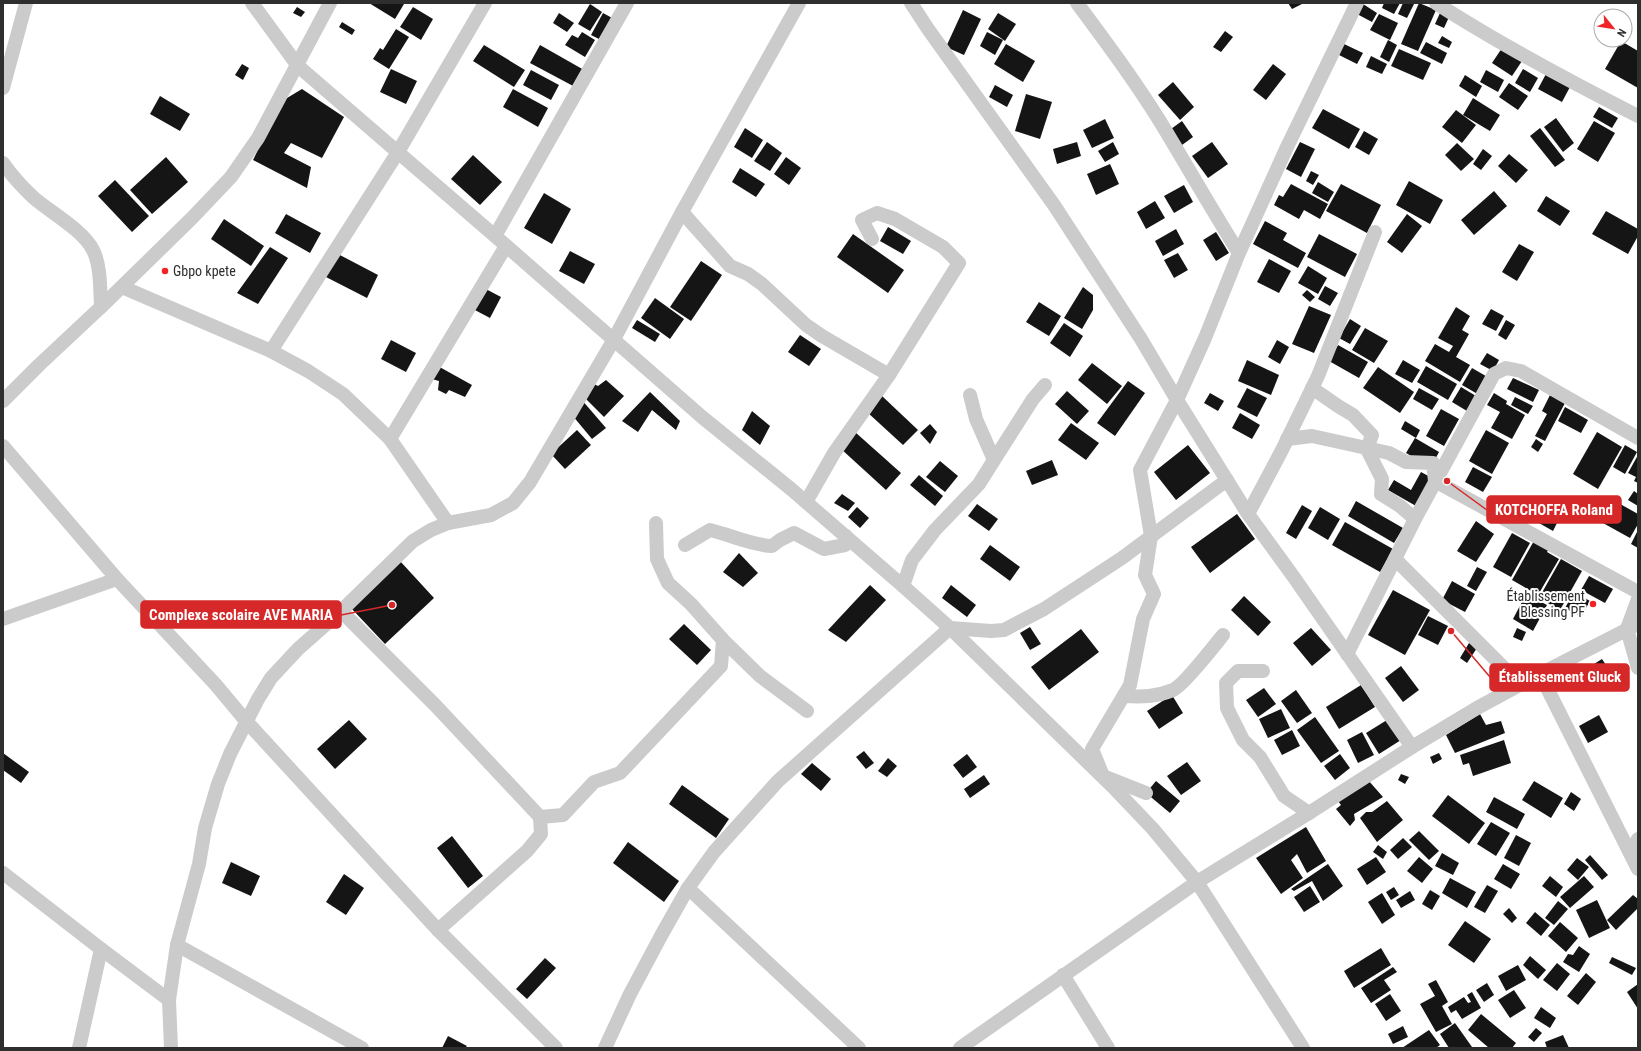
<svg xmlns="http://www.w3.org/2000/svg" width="1641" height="1051" font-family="'Roboto Condensed',sans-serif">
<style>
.building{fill:#151515}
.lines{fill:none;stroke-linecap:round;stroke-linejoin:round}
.minor{stroke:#cbcbcb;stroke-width:14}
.poi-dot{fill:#f02427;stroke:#fff;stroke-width:1.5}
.labels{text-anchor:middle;stroke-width:4;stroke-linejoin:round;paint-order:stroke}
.poi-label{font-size:14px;fill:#2e2e2e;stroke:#fff;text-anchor:start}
.leader{fill:none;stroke:#d62828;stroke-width:1.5}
.callout-dot{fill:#d62828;stroke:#fff;stroke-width:1.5}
.callout{fill:#d62828;stroke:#d62828;stroke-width:1.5}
.callout-label{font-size:15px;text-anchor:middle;font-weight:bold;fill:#fff}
</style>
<rect width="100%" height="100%" fill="#fff"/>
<g class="building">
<polygon points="369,3 403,3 404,4 395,19"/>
<polygon points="1288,3 1304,3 1292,9"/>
<polygon points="1384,3 1400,3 1394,14 1382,8"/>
<polygon points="1403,3 1414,4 1407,18 1398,14"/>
<polygon points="1419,3 1436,10 1418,51 1401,44"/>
<polygon points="590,4 602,12 590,31 578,24"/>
<polygon points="1363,4 1377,13 1372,22 1357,14"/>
<polygon points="297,7 305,12 301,17 293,13"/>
<polygon points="413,7 433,19 421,40 400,27"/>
<polygon points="963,10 981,19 964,55 946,47"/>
<polygon points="559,13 574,23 567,32 553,23"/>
<polygon points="603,13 614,19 601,40 591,35"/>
<polygon points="998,13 1016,24 1005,41 988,29"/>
<polygon points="1440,13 1449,17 1444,28 1435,24"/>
<polygon points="1379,14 1398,23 1390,40 1370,30"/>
<polygon points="342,22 355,30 352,35 339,27"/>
<polygon points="396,29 409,37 389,69 373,59 380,48 383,50"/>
<polygon points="1225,31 1233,37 1221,52 1213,47"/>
<polygon points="582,32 595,40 585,57 565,45 572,35 578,38"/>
<polygon points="987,32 1003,40 995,55 980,46"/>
<polygon points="1442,36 1452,42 1449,48 1438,43"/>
<polygon points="1388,40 1397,45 1389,62 1380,57"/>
<polygon points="1621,41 1638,51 1638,88 1605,69"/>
<polygon points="1426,42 1447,53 1442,64 1420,53"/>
<polygon points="1006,44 1035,61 1023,82 994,64"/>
<polygon points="1344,44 1363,53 1357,64 1339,55"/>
<polygon points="484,45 525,70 514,87 473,61"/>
<polygon points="540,45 584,70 575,87 530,63"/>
<polygon points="1502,48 1522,61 1512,76 1492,63"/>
<polygon points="1399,49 1431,63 1423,80 1391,66"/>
<polygon points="1371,56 1387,64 1382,74 1366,67"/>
<polygon points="242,64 249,68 243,80 235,75"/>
<polygon points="1273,64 1286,74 1266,100 1253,90"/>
<polygon points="391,69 417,81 406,104 380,92"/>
<polygon points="1523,69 1538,78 1530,92 1515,83"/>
<polygon points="531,70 559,85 551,100 523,85"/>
<polygon points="1486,70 1504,80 1498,92 1480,82"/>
<polygon points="1547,72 1571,85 1562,102 1538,89"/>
<polygon points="1465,75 1482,86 1476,97 1459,86"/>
<polygon points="1173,82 1194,107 1180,120 1158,95"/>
<polygon points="1509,83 1528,96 1518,110 1499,97"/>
<polygon points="995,85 1013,95 1007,107 989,97"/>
<polygon points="302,89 344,117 322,158 291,143 284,153 311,167 307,188 253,160 282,101"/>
<polygon points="513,89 548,108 538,127 503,107"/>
<polygon points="1026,94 1052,102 1040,139 1015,131"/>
<polygon points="160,96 190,114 180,131 150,114"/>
<polygon points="1473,98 1500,115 1490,131 1463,115"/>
<polygon points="1599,107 1618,118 1612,128 1593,117"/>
<polygon points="1323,109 1360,129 1349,149 1312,128"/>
<polygon points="1456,110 1476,125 1462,143 1442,127"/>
<polygon points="1556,118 1574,143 1563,152 1544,127"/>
<polygon points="1105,119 1114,138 1092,148 1083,130"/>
<polygon points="1182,121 1193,137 1182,145 1171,129"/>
<polygon points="1594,121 1615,133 1598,162 1577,149"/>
<polygon points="745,128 763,140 752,158 734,147"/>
<polygon points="1540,128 1565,160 1555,167 1530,136"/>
<polygon points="1364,131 1378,139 1369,155 1355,147"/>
<polygon points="767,142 782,153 770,171 754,161"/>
<polygon points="1077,142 1081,156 1057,164 1053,149"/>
<polygon points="1113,142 1119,154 1105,162 1098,151"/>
<polygon points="1212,142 1228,164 1208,178 1192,156"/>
<polygon points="1300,142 1315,149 1301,177 1286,169"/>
<polygon points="1457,143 1474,159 1461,171 1445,155"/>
<polygon points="1483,149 1492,156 1481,170 1473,164"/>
<polygon points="1509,154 1528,170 1516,183 1498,166"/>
<polygon points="473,155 502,182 480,205 451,179"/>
<polygon points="166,157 188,182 152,214 130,190"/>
<polygon points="786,157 801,168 789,185 774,174"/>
<polygon points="1110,164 1119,184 1096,195 1087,174"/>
<polygon points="740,168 765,184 756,197 732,182"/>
<polygon points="1311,171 1319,175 1313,185 1306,181"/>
<polygon points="115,180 149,216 132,232 98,196"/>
<polygon points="1409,181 1443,200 1430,224 1396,205"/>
<polygon points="1318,182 1334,192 1328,202 1312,193"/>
<polygon points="1291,184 1328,204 1320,219 1304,210 1299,219 1274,205 1279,195 1283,197"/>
<polygon points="1341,184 1381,205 1367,233 1326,211"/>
<polygon points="1184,185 1193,202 1174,213 1164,196"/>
<polygon points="1494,191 1507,206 1474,235 1461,220"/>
<polygon points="544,193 571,209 552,244 524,228"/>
<polygon points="1546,196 1570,211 1560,226 1537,211"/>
<polygon points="1155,201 1165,218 1146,229 1137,212"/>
<polygon points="1606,211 1638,229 1638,236 1628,254 1592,234"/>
<polygon points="286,214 321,233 310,253 275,233"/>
<polygon points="1407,214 1422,226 1402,253 1387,242"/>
<polygon points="224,219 264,246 251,266 211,239"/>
<polygon points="1265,221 1287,233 1283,240 1306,253 1298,268 1253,244"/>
<polygon points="888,227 911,241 903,254 880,241"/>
<polygon points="1176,229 1184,244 1163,256 1155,241"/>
<polygon points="1216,232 1229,253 1216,261 1203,240"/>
<polygon points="853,234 904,270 888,293 837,257"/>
<polygon points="1319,234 1357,254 1345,277 1307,257"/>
<polygon points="1519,244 1534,252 1517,281 1502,272"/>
<polygon points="270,247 288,258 258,304 237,293"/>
<polygon points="570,251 595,264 584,284 559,271"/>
<polygon points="1178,253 1188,270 1174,278 1164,260"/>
<polygon points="338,254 378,275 367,298 326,277"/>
<polygon points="1269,259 1291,271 1279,293 1257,282"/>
<polygon points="701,261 722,275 691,321 670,307"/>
<polygon points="1308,266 1327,278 1318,294 1298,283"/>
<polygon points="1325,286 1338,293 1330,306 1318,299"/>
<polygon points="482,287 501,297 490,318 471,308"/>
<polygon points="1083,287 1093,295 1093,310 1082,329 1064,318"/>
<polygon points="1307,290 1315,297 1310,302 1302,295"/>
<polygon points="655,298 684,319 670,339 641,318"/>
<polygon points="1039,302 1061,316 1049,336 1026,322"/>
<polygon points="1309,306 1331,315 1314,353 1292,344"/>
<polygon points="1456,307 1470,316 1462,330 1469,334 1456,357 1470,365 1460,382 1425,361 1435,344 1449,352 1453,346 1438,338"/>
<polygon points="1491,309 1504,316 1496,331 1482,324"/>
<polygon points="1350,319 1361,326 1350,344 1339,338"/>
<polygon points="637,320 660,334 655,342 632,328"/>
<polygon points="1506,320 1515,325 1506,340 1498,335"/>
<polygon points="1064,323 1083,336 1070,357 1050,343"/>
<polygon points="1365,328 1388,341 1374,363 1352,350"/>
<polygon points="800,335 821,349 809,366 788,352"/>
<polygon points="391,340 416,353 406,372 381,359"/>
<polygon points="1277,340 1289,347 1280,364 1268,357"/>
<polygon points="1338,345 1368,362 1359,378 1329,361"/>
<polygon points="1487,353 1499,360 1493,371 1480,364"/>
<polygon points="1247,360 1279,375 1271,395 1238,381"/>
<polygon points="1403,360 1420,370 1412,383 1395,374"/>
<polygon points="1092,363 1122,386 1107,404 1078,380"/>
<polygon points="436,365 472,385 465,397 449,390 446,394 438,390 439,381 428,378"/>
<polygon points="1426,366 1457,384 1448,400 1417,382"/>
<polygon points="1378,367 1414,392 1400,413 1363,388"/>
<polygon points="1472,368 1491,379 1481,396 1462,385"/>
<polygon points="1513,378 1539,390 1533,402 1507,389"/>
<polygon points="606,380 624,396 604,417 582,395 590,382 598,386"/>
<polygon points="1128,381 1145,393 1115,436 1097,423"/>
<polygon points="1461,387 1476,396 1467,411 1452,402"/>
<polygon points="1247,388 1267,398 1257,417 1237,407"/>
<polygon points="1419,388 1439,399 1432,410 1413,399"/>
<polygon points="1067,391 1089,411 1077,424 1055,404"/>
<polygon points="650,392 680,421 676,430 652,410 638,432 622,421"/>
<polygon points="1210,393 1224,401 1218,411 1204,403"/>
<polygon points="1494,393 1507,401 1506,404 1525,415 1512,439 1491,428 1500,412 1487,405"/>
<polygon points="1550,395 1565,403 1545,441 1535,436 1547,414 1542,411"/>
<polygon points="882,396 918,430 903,445 867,412"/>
<polygon points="1515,397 1533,406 1528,414 1511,405"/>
<polygon points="581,399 606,428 592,439 572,415"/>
<polygon points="1565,407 1588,420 1581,433 1558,421"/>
<polygon points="1441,409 1459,419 1444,446 1426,436"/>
<polygon points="752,411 770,426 760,445 742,430"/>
<polygon points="1240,413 1260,425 1252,439 1232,428"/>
<polygon points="1405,421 1420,430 1416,438 1401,429"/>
<polygon points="1071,423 1099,443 1086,460 1058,440"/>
<polygon points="930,424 937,432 930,444 920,433"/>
<polygon points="577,430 591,445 565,469 551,454"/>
<polygon points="1486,430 1509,443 1492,474 1469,461"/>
<polygon points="855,432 901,473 886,490 840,448"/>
<polygon points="1597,432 1622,447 1598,489 1573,474"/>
<polygon points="1415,438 1439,452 1431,467 1406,453"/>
<polygon points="1536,439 1543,444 1538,452 1531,447"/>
<polygon points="1188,445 1210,473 1176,500 1154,472"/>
<polygon points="1625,445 1637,452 1625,474 1613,467"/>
<polygon points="1638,455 1638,483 1634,481 1636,477 1628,473"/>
<polygon points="1052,460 1058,475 1032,485 1026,471"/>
<polygon points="940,461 958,476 945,492 926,477"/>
<polygon points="1473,467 1492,477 1483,492 1465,482"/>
<polygon points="1421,472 1432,478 1416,506 1388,490 1394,480 1411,490"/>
<polygon points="919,475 943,496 935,506 910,485"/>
<polygon points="1634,491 1638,494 1638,506 1628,500"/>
<polygon points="842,494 855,503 848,511 834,503"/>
<polygon points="1606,496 1638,514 1638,524 1630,538 1594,518"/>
<polygon points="1356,501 1403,528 1394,543 1348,516"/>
<polygon points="977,504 998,519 989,531 968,516"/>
<polygon points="1302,505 1312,511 1296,539 1286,533"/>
<polygon points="857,507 869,518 860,528 848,517"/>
<polygon points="1320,507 1340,519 1328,540 1308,528"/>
<polygon points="1538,507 1559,519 1553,531 1532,519"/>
<polygon points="1237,514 1255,539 1210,573 1191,547"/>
<polygon points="1476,521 1494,534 1476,562 1457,551"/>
<polygon points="1345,522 1393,549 1380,572 1332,545"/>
<polygon points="1638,530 1638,548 1631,544"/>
<polygon points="1512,533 1530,543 1511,577 1493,567"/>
<polygon points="1535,539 1550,547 1547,552 1559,559 1538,595 1512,580"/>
<polygon points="990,545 1020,567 1010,581 980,559"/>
<polygon points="739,553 758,573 743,587 723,572"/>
<polygon points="1561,559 1582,571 1560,610 1539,598"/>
<polygon points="400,561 434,598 385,644 351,608"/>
<polygon points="1477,567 1487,572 1476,591 1467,586"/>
<polygon points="1589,576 1613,589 1605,603 1581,590"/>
<polygon points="1452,581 1475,594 1465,612 1442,600"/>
<polygon points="870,585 886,600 846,642 828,630"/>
<polygon points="951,585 976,605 967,617 942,598"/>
<polygon points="1393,590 1430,610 1405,655 1368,635"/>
<polygon points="1574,592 1590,601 1581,617 1565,608"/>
<polygon points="1526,594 1547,605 1533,631 1513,619"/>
<polygon points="1244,596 1271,622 1258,636 1231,610"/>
<polygon points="1428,616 1448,626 1438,645 1418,635"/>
<polygon points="684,624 711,650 697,665 669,639"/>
<polygon points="1030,627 1041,644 1030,650 1020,633"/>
<polygon points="1311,628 1331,650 1312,666 1293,643"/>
<polygon points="1517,628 1526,632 1522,641 1513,637"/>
<polygon points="1081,629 1099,652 1049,690 1031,667"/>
<polygon points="1469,643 1477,648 1467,663 1460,658"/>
<polygon points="1602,659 1612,674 1603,679 1600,673 1592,678 1586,669"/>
<polygon points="1401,666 1419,690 1403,702 1385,678"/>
<polygon points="1361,685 1375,707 1339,729 1326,707"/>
<polygon points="1264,688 1276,704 1258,717 1246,700"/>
<polygon points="1296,690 1312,713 1297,723 1281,701"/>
<polygon points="1172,695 1183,713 1159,729 1147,711"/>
<polygon points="1281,709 1290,728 1268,738 1259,719"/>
<polygon points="1480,714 1486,725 1501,721 1505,733 1455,753 1446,735"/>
<polygon points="1599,715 1608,732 1588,743 1579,726"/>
<polygon points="1315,717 1339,751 1321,763 1297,730"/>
<polygon points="349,720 367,739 335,769 317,749"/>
<polygon points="1387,720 1401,740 1379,754 1366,733"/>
<polygon points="1292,730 1300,746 1282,755 1274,740"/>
<polygon points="1362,732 1374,755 1358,763 1347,740"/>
<polygon points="1504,740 1511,763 1473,776 1469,763 1463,765 1460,755"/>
<polygon points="864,751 874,763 866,769 856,757"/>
<polygon points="3,753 29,772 21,783 3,770"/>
<polygon points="1439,753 1442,759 1433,764 1430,757"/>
<polygon points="967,754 977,767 963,778 953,765"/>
<polygon points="1340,754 1350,768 1335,780 1324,766"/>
<polygon points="888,758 897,766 887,777 878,771"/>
<polygon points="1187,762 1201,781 1181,795 1167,776"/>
<polygon points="812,763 831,779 821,791 801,774"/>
<polygon points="1401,774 1409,777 1405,784 1398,780"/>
<polygon points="984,775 990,784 970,798 964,789"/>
<polygon points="1368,780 1383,797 1354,814 1355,820 1350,826 1336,809 1341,805 1338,801"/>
<polygon points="1156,781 1180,801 1170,813 1146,793"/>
<polygon points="1534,781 1563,798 1551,818 1522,800"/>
<polygon points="682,785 729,819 716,838 669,804"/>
<polygon points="1571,792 1581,799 1574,811 1564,804"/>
<polygon points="1448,795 1485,823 1469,844 1432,816"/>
<polygon points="1494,797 1525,814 1517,829 1486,812"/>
<polygon points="1387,801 1403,820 1377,842 1360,818 1366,812 1372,812"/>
<polygon points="1491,822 1510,833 1496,856 1477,844"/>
<polygon points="1306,827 1326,861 1307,873 1297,854 1291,860 1303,878 1281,894 1256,858"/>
<polygon points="1419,831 1439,851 1429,860 1409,840"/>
<polygon points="1516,835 1531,843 1519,866 1504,858"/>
<polygon points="452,836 483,876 468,888 437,848"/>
<polygon points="1403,838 1412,847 1398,859 1390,850"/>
<polygon points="628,842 679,881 664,902 613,863"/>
<polygon points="1378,845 1387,852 1383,859 1373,852"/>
<polygon points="1442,853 1459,863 1453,875 1435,866"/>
<polygon points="1590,855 1608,875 1602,880 1585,860"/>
<polygon points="1376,857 1386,872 1367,885 1357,869"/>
<polygon points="1419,857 1433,869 1422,883 1407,871"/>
<polygon points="1577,858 1589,867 1578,880 1567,870"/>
<polygon points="231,862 260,876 251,896 222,883"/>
<polygon points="1328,864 1343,886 1323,901 1312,881 1294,891 1291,889"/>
<polygon points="1503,864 1520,874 1511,889 1494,879"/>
<polygon points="344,874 364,888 346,915 326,902"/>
<polygon points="1550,876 1563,887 1556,897 1542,886"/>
<polygon points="1584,876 1594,887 1570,908 1560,897"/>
<polygon points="1450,878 1476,892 1467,908 1442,893"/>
<polygon points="1487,885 1498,891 1485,913 1474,907"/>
<polygon points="1310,886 1320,902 1304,912 1294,897"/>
<polygon points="1394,887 1399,895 1391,900 1386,892"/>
<polygon points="1430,890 1440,896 1432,910 1422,904"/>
<polygon points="1410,891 1415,900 1401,908 1396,900"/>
<polygon points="1382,893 1395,915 1382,924 1368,902"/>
<polygon points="1633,895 1638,899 1638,908 1616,930 1607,920"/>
<polygon points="1597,900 1610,928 1589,938 1576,910"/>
<polygon points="1558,901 1568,909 1554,925 1545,918"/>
<polygon points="1509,908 1517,918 1512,923 1503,914"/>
<polygon points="1535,912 1550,925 1541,936 1526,923"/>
<polygon points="1465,921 1491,939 1474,963 1448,945"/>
<polygon points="1560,922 1578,938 1566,952 1548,936"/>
<polygon points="1579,946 1590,954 1579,972 1563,962 1568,954 1573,955"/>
<polygon points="1381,948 1391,965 1354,988 1344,971"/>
<polygon points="1530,956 1546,970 1538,979 1523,965"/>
<polygon points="1612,957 1636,968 1632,975 1609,963"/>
<polygon points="545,958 556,968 527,999 516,989"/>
<polygon points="1557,963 1570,974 1557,991 1543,980"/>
<polygon points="1518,965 1526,980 1506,991 1498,976"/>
<polygon points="1393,967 1397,972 1384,980 1391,990 1371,1003 1361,988"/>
<polygon points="1586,973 1596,982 1578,1005 1567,996"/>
<polygon points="1436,980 1448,1002 1442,1006 1452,1024 1436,1032 1420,1004 1435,996 1428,984"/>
<polygon points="1487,983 1494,995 1484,1002 1476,990"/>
<polygon points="1638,984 1638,1009 1627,992"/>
<polygon points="1514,990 1526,1008 1510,1018 1498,1000"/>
<polygon points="1472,992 1481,1008 1462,1019 1456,1010 1451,1013 1448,1007 1464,997 1468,1003 1471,1002 1467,995"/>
<polygon points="1390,994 1401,1011 1386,1021 1375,1004"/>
<polygon points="1541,1007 1556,1018 1550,1028 1534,1018"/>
<polygon points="1481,1014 1516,1043 1512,1048 1489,1048 1468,1030"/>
<polygon points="1455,1023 1472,1047 1471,1048 1449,1048 1440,1034"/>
<polygon points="1403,1026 1408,1037 1393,1044 1388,1034"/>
<polygon points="1536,1028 1542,1033 1534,1042 1528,1037"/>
<polygon points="1429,1030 1440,1045 1436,1048 1402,1048"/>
<polygon points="1563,1035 1569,1048 1547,1048 1545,1042"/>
<polygon points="448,1036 467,1046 465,1048 442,1048"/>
</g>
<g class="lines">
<g class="minor">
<polyline points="252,3 298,66 495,236 702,417 791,489 903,586 950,628 1113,787 1153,829 1197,882 1303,1048"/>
<polyline points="911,3 928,29 1054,205 1141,339 1177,400 1248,514 1293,576 1412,747"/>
<path d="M1077 3C1106 42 1135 81 1161 123 1187 166 1212 210 1239 253"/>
<path d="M1436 3C1501 45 1569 81 1638 116"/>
<polyline points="3,88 26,3"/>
<path d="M3 163C12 176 22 187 34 198 50 212 83 230 93 250 101 266 100 289 101 307"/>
<polyline points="682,212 730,266 748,274 762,284 806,325 822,336 889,375"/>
<polyline points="495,236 627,3"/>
<polyline points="122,287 271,351 308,371 343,394 390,439 448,523"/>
<polyline points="271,351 398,152 485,3"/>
<polyline points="1312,388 1338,406 1353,415 1372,435 1367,449 1382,479 1381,494 1400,506 1415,519"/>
<polyline points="3,401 39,365 101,307 192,218 231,177 258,138 330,3"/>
<polyline points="390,439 506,246"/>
<polyline points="1287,439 1312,436 1389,453 1406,462 1433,463 1435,481"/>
<polyline points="3,446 117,579 216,685 246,721 438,930 556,1048"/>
<polyline points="994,460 1033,399 1045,385"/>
<polyline points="1435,481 1638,592"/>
<polyline points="806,502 834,453 889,375 959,263 943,247 895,219 877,213 862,220 872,239"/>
<polyline points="1248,514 1282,450 1318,376 1375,232"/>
<polyline points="656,523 657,559 668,583 691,604 723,640 760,676 807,711"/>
<path d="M685 545 710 530C731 535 750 545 772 546L780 540 794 533 824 549 845 545 846 536"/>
<polyline points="1395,559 1521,685"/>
<polyline points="903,586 912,560 935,530 979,484 994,460 976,419 970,395"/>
<polyline points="1638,599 1627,629 1638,668"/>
<polyline points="341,611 436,706 540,817 541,834 527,851 438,930"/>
<polyline points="3,619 117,579"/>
<polyline points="1347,654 1415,519 1494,374 1506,368 1521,371 1638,438"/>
<polyline points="1263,671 1238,671 1226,683 1227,708 1243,740 1260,757 1284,796 1309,813"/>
<polyline points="1540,674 1638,869"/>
<path d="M1124 696C1142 697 1156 697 1173 690 1183 686 1215 645 1223 635"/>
<polyline points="1146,793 1103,776 1092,749 1130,685 1143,619 1154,594 1145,575 1151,536 1140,470 1177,400 1205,338 1239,253 1287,147 1357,3"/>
<polyline points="540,817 563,815 594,782 620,773 721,666 723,640"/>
<polyline points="1630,853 1638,839"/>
<polyline points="3,873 101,949 169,1000"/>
<polyline points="688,888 859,1048"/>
<polyline points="177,945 362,1048"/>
<polyline points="1063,975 1108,1048"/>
<polyline points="79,1048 101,949"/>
<polyline points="171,1048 169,1000 177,945 199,864 205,828 218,784 230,754 258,699 271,678 298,649 341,611 413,541 431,530 448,523 491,515 513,503 530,482 613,341 682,212 799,3"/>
<polyline points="605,1048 630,994 662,934 688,888 714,852 778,781 950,628 991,631 1004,630 1044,609 1122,558 1227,480"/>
<polyline points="960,1048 1197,882 1309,813 1412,747 1477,708 1540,674 1638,624"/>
</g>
</g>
<g class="poi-dot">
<circle cx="165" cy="271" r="4"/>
<circle cx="1593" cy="604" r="4"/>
</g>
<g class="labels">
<g class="poi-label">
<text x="173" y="276">Gbpo kpete</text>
<text x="1585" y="601" text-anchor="end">Établissement<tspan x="1585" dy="16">Blessing PF</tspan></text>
</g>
</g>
<path class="leader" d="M1447 481L1487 510M392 605L341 615M1451 631L1490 677"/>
<g class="callout-dot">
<circle cx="1447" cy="481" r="4"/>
<circle cx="392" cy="605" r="4"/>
<circle cx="1451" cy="631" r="4"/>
</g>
<g class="callout">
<rect x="1487" y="496" width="134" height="27" rx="4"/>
<rect x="141" y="601" width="200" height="27" rx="4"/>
<rect x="1490" y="664" width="139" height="27" rx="4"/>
</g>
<g class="callout-label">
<text x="1554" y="515">KOTCHOFFA Roland</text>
<text x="241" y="620">Complexe scolaire AVE MARIA</text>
<text x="1560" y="682">Établissement Gluck</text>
</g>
<rect width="1641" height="1051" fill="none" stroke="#2e2e2e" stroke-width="8"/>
<g transform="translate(1613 28) rotate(120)"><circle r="19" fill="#ffffff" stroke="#ababab"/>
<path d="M0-3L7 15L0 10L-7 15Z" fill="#f02427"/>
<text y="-6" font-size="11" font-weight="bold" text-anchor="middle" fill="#2e2e2e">N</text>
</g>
</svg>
